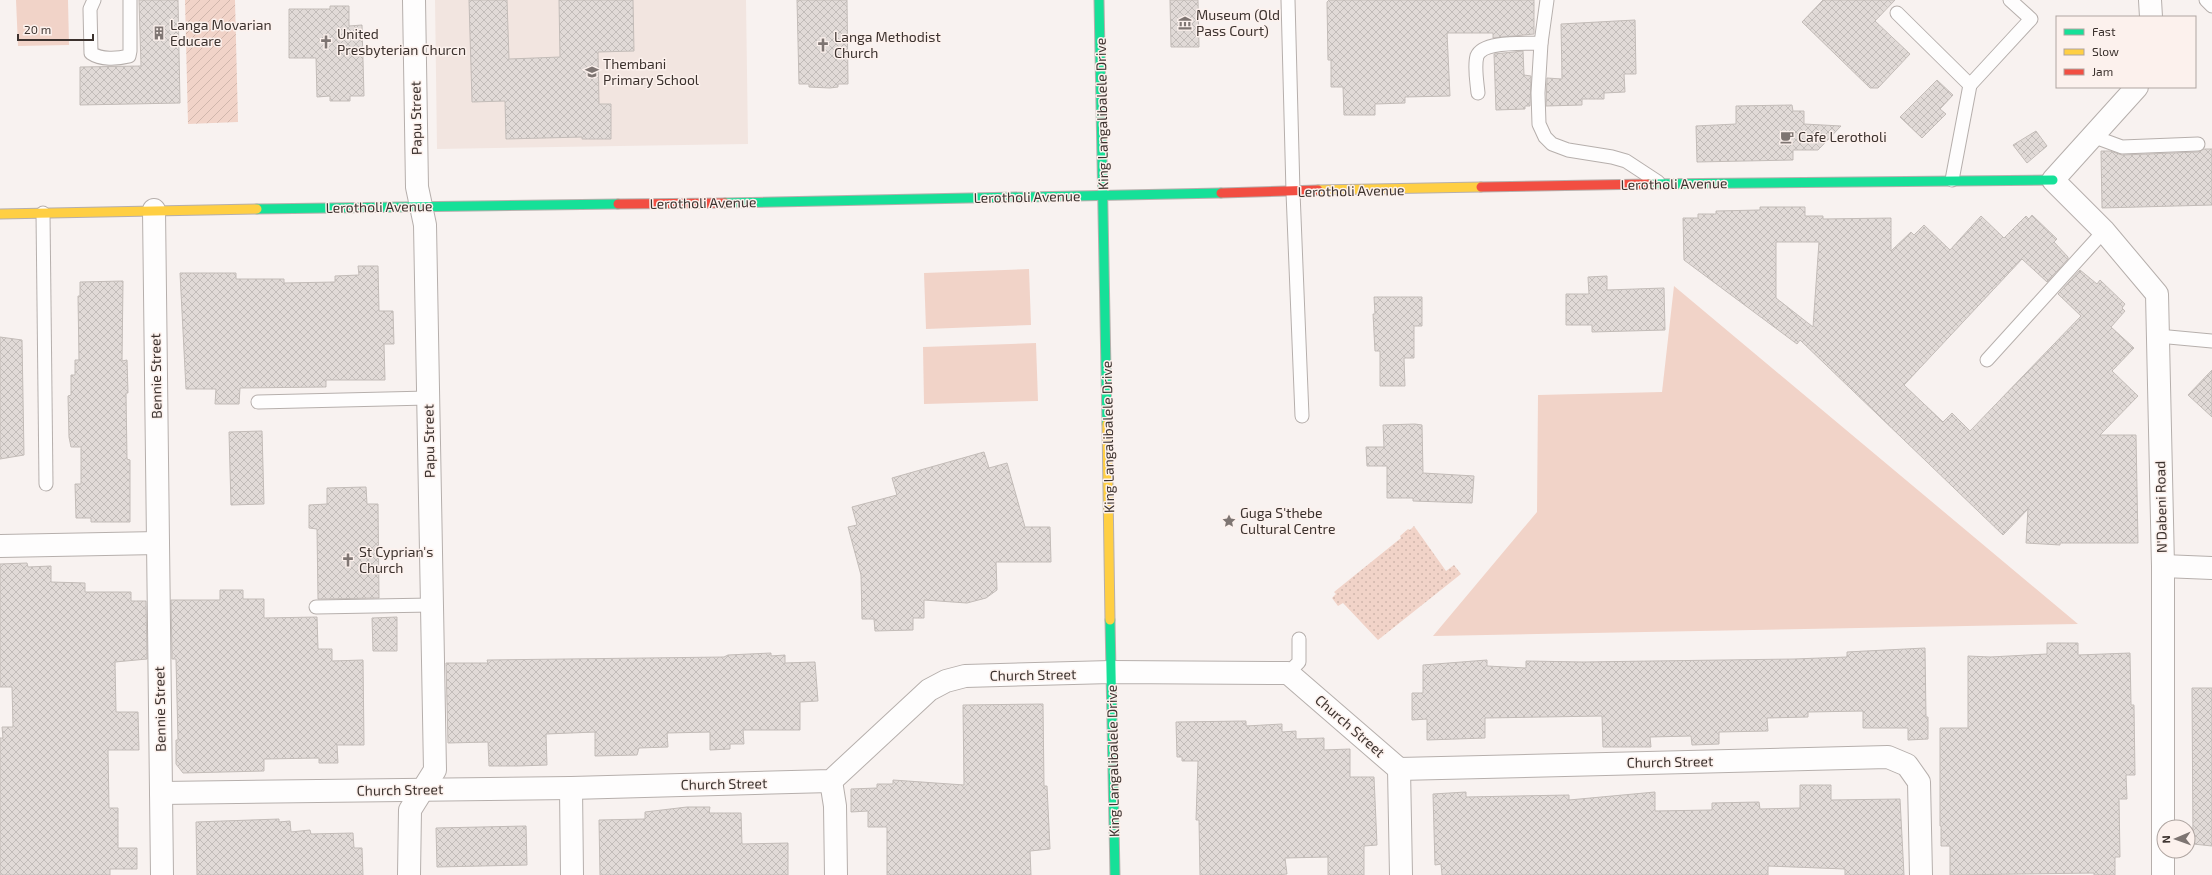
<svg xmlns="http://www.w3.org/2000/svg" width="2212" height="875" font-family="'Exo 2',sans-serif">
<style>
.built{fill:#f2e5e0}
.grass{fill:url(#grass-dots)}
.park{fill:#f1d3c8}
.garden{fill:url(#garden-furrows)}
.building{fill:url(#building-cross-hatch);stroke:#c3bcb8;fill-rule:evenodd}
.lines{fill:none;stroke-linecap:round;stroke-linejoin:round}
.lane-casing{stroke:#b6afac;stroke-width:15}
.street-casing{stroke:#b6afac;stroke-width:24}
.fast-casing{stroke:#b6afac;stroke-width:11}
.slow-casing{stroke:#b6afac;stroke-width:11}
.jam-casing{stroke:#b6afac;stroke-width:11}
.lane{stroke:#fefdfd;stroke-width:13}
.street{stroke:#fefdfd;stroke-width:22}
.fast{stroke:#16e098;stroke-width:9}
.slow{stroke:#ffcf43;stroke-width:9}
.jam{stroke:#f24e42;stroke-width:9}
.labels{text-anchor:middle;stroke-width:3;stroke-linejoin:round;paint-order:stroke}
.poi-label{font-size:14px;fill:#3c322e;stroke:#fcf1ed;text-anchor:start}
.street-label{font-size:14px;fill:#3c322e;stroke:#fcf1ed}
</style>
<defs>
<pattern id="grass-dots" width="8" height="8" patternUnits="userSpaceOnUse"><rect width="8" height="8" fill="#f1d3c8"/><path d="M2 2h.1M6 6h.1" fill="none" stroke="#d0b6ac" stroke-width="1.8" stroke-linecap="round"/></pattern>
<pattern id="garden-furrows" width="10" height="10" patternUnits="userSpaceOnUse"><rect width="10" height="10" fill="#f1d3c8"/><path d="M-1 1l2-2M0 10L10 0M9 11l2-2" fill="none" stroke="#d0b6ac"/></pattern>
<pattern id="building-cross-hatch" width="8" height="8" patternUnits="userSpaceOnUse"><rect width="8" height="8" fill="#e1dad7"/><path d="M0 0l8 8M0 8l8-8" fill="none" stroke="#c2bcb9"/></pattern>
</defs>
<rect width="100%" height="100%" fill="#f8f2f0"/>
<polygon class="built" points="435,0 746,0 748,144 437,149"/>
<polygon class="grass" points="1414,526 1446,571 1454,565 1461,574 1378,640 1343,603 1338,606 1332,598 1336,594 1334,592 1401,538 1400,536 1408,529 1410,530"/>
<g class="park">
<polygon points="16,0 68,0 69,45 18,46"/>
<polygon points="1029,269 1031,325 926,329 924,273"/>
<polygon points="1674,286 2078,624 1433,636 1537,512 1538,395 1662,392"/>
<polygon points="1036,343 1038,401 924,404 923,347"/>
</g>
<polygon class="garden" points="185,0 235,0 238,122 188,124"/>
<g class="building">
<polygon points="139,0 178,0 180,103 80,105 80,67 141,66"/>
<polygon points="469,0 507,0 509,59 560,57 559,0 633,0 634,51 598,52 599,104 611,104 611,139 582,139 582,137 506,139 505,101 472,102"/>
<polygon points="797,0 847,0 848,84 838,84 838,87 830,88 809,87 809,84 799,84"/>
<polygon points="1170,0 1198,0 1199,47 1171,47"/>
<polygon points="1329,0 1534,0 1534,34 1493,38 1493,33 1447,33 1450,96 1405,97 1405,103 1375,104 1375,115 1344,115 1343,87 1331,87 1331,60 1328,60 1327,2"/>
<polygon points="1823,0 1895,0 1875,21 1910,54 1878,88 1870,88 1802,22"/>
<polygon points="330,6 349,6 349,26 362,25 364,96 350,96 350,101 330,101 330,96 317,97 316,58 289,58 289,9 330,9"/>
<polygon points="1635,20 1636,74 1624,74 1625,92 1604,93 1604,99 1582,99 1582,105 1546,106 1547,78 1562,79 1561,24"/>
<polygon points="1523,51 1524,75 1531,76 1530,106 1525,106 1525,109 1496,110 1494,54"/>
<polygon points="1937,80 1953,95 1940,109 1946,114 1922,138 1900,117"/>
<polygon points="1792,105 1793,111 1804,111 1804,124 1841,126 1818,150 1793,150 1793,160 1697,162 1696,126 1736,124 1736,106"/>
<polygon points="2036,131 2047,146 2027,163 2013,145"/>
<polygon points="2204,149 2212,149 2212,205 2102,208 2101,151 2110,151 2122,155 2198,152"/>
<path d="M1760 207H1805V216H1823V219L1891 218V251L1911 232 1914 235 1924 225 1950 250 1981 216 2004 238 2026 216 2029 219 2032 215 2057 239 2054 242 2068 257V259L2047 282 2022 259 1904 385 1943 422 1952 413 1970 431 2081 316 2058 294 2059 293 2080 270 2097 284 2100 280 2125 304 2122 308 2125 311 2111 327 2134 348 2112 371 2138 396 2100 435H2136L2138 543H2060V545L2026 543 2028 509 2003 535 1800 340 1797 344 1684 260 1683 218H1698V214H1716V211L1760 210ZM1776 242H1819L1813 327 1776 298Z"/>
<polygon points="358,266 378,266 379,311 393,311 394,344 384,344 385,380 326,380 326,387 240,388 239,404 215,404 216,389 186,389 180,273 236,273 236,279 284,279 284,283 335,282 335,276 359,275"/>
<polygon points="1607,276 1607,290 1664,288 1665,330 1592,332 1592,325 1566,325 1566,294 1589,294 1588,277"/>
<polygon points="123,281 122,361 127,360 128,393 126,393 127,459 130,460 130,522 91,522 91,518 76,518 75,484 81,484 81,447 71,447 69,437 68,396 71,395 71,375 75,375 75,360 79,360 78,296 80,296 80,282"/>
<polygon points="1374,297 1422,297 1422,326 1414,326 1414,358 1404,358 1405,386 1380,386 1380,351 1375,351 1373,314 1375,314"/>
<polygon points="0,337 22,340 24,455 0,459"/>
<polygon points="2212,370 2212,417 2188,395"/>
<polygon points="1415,424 1422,425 1423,473 1474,476 1472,503 1413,501 1413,498 1387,498 1387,466 1367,466 1366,447 1384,447 1383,425"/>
<polygon points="262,431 264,504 231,505 229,432"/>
<polygon points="984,452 989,468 1007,463 1025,527 1050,527 1051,562 996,562 997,590 986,598 967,603 924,600 924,618 913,618 913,630 875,631 874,619 862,619 861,575 848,527 857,525 852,507 897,495 892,478"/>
<polygon points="366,487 367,504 378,504 379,598 318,599 317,529 309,528 309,505 327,504 327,488"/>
<polygon points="27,563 28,567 51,566 51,582 85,583 85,592 131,592 131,601 146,601 147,659 115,662 116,712 138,712 139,750 108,750 109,808 118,808 118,848 137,848 137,869 110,869 110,875 0,875 0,738 3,738 2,727 13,727 12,687 0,687 0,564"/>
<polygon points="220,590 243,590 243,599 264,599 264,618 317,617 318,649 332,649 332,661 363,660 364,745 337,745 338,763 319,763 319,758 264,759 264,771 183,773 176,764 176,740 178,740 176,659 172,659 171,600 220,600"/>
<polygon points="397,617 397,651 373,651 372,618"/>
<polygon points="2047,643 2078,643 2078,655 2130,653 2131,705 2134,705 2135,775 2126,775 2127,799 2119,799 2120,857 2115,857 2115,875 2094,875 2094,873 1950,875 1950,846 1941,846 1941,826 1940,826 1940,728 1968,728 1968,656 1990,657 2047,654"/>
<polygon points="1925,648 1926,717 1928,717 1928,739 1908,740 1908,728 1863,728 1863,711 1808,712 1808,717 1767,718 1768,731 1719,732 1719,744 1692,745 1691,736 1650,737 1651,747 1603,747 1602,716 1485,718 1485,738 1427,740 1427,719 1412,720 1412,693 1423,693 1423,665 1487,660 1487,666 1526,668 1526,661 1583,662 1794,659 1847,657 1847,652"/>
<polygon points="771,653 771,656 785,655 785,663 815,662 818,701 800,702 800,730 743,730 744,744 730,744 730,749 710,750 710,732 667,733 668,747 639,748 637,755 595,756 595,732 546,734 547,765 518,766 489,766 488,742 448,743 446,663 488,663 487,660 724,657 728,655"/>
<polygon points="2192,688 2212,688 2212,846 2193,844"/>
<polygon points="1043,704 1044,786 1047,786 1050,849 1030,851 1031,875 887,875 887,827 868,827 868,811 851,812 851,789 877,788 877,784 893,784 893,780 964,785 963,705"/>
<polygon points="1246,721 1246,726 1282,724 1282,732 1296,731 1296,739 1324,738 1324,750 1350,749 1350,777 1374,777 1377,845 1364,846 1364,875 1328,875 1328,857 1285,858 1287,874 1277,875 1200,875 1199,820 1196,820 1198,761 1182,761 1182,757 1177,757 1176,722"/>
<polygon points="1800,785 1831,785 1831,800 1900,799 1904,875 1845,875 1845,869 1768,866 1768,875 1442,875 1441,864 1435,865 1433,794 1466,792 1466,797 1569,795 1569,800 1655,792 1655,811 1712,810 1712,803 1759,802 1760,809 1800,808"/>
<polygon points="687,807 710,807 709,813 741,813 742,844 788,843 788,875 600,875 599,820 645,819 645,812"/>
<polygon points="279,819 279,822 290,821 291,832 310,830 311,834 353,833 354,848 362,848 363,875 197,875 196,822"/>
<polygon points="526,826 527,865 437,867 436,828"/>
</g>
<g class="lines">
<g class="lane-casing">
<g id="lane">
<path d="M94 0 90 9 91 53C101 60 117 59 129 56L130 51V0"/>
<polyline points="1288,0 1293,192 1302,416"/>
<polyline points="1547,0 1541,43 1538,93 1539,124 1545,137 1552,144 1568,150 1612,157 1626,161 1658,182"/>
<polyline points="2206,0 2212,6"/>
<polyline points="1897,13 1970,85 1952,180"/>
<polyline points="1970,85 2031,19 2010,0"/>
<path d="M1478 93C1477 82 1474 67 1477 56 1483 40 1527 44 1541 43"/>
<polyline points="2092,136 2122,147 2198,144"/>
<polyline points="43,213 46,484"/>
<polyline points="2158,336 2212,341"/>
<polyline points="1987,360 2104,231"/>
<polyline points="258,402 428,398"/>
<polyline points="316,607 432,605"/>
<polyline points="1288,673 1299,662 1299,639"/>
</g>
</g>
<g class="street-casing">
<g id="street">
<polyline points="2150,0 2151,17"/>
<polyline points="2137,87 2053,180 2104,231 2157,294 2163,566 2163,875"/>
<polyline points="154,210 162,875"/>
<polyline points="0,546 158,543"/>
<polyline points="2163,566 2212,568"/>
<polyline points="1399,769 1401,875"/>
<polyline points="831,781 835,806 836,875"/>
<polyline points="571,788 572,875"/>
<polyline points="161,793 571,788 831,781 929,690 946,681 965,676 1111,672 1288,673 1399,769 1888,757 1907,765 1919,782 1921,875"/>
<polyline points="409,875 410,810 435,770 425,225 417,187 414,0"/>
</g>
</g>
<g class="fast-casing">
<g id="fast">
<polyline points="1099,0 1107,424"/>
<polyline points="1649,184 2053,180"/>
<polyline points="725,203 1221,193"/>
<polyline points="257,209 618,204"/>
<polyline points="1110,620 1115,875"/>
</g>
</g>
<g class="slow-casing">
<g id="slow">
<polyline points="1318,190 1481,187"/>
<polyline points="0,214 257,209"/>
<polyline points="1107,424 1110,620"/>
</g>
</g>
<g class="jam-casing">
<g id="jam">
<polyline points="1481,187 1649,184"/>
<polyline points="1221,193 1318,190"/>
<polyline points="618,204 725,203"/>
</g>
</g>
<use href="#lane" class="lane"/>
<use href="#street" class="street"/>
<use href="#fast" class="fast"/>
<use href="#slow" class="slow"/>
<use href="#jam" class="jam"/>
</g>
<defs>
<g id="museum-bare" transform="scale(1.08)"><path d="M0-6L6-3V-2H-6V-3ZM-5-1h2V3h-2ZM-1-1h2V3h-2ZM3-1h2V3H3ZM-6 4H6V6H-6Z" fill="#7e7572" stroke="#fcf1ed" stroke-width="2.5" paint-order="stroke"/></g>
<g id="building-bare" transform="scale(1.08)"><path d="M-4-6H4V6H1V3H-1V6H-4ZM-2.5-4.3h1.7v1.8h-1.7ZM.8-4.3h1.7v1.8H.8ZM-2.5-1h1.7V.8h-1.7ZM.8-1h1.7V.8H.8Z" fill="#7e7572" stroke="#fcf1ed" stroke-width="2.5" paint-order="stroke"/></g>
<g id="church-bare" transform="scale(1.08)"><path d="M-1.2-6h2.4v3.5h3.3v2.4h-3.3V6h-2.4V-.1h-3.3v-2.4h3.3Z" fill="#7e7572" stroke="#fcf1ed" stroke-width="2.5" paint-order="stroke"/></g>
<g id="school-bare" transform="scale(1.08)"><path d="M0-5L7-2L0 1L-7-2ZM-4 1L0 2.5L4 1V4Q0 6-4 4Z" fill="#7e7572" stroke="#fcf1ed" stroke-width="2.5" paint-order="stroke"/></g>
<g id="cafe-bare" transform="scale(1.08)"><path d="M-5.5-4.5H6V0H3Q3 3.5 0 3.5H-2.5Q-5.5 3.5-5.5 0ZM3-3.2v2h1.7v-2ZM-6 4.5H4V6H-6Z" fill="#7e7572" stroke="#fcf1ed" stroke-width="2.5" paint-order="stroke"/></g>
<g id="sight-bare" transform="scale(1.08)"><path d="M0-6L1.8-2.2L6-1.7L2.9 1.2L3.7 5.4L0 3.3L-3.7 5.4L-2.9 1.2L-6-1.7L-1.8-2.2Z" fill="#7e7572" stroke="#fcf1ed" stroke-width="2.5" paint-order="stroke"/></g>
</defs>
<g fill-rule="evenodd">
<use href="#museum-bare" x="1185" y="23"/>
<use href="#building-bare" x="159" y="33"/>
<use href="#church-bare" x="326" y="42"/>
<use href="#church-bare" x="823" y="45"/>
<use href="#school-bare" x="592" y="72"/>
<use href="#cafe-bare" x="1787" y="137"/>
<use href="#sight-bare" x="1229" y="521"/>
<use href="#church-bare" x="348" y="560"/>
</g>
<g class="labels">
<g class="poi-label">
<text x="1196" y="20">Museum (Old<tspan x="1196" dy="16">Pass Court)</tspan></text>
<text x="170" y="30">Langa Movarian<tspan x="170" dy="16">Educare</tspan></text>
<text x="337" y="39">United<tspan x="337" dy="16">Presbyterian Churcn</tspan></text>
<text x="834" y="42">Langa Methodist<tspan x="834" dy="16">Church</tspan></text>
<text x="603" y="69">Thembani<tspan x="603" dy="16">Primary School</tspan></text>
<text x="1798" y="142">Cafe Lerotholi</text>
<text x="1240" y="518">Guga S'thebe<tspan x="1240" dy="16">Cultural Centre</tspan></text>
<text x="359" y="557">St Cyprian's<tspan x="359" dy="16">Church</tspan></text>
</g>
<g class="street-label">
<text transform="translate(1102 114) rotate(-91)" y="5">King Langalibalele Drive</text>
<text transform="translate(416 118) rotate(-91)" y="5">Papu Street</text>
<text transform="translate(1674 184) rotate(-1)" y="5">Lerotholi Avenue</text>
<text transform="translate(1351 191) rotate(-1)" y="5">Lerotholi Avenue</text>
<text transform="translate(1027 197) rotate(-1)" y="5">Lerotholi Avenue</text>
<text transform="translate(703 203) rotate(-1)" y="5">Lerotholi Avenue</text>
<text transform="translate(379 207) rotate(-1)" y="5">Lerotholi Avenue</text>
<text transform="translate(156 376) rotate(-91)" y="5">Bennie Street</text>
<text transform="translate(1108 437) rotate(-91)" y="5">King Langalibalele Drive</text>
<text transform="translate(429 441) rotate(-91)" y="5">Papu Street</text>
<text transform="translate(2161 507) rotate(-91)" y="5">N'Dabeni Road</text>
<text transform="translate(1033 675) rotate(-1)" y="5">Church Street</text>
<text transform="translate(160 709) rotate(-91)" y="5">Bennie Street</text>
<text transform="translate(1350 726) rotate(41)" y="5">Church Street</text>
<text transform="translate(1113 761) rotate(-91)" y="5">King Langalibalele Drive</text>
<text transform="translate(1670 762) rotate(-1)" y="5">Church Street</text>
<text transform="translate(724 784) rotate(-1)" y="5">Church Street</text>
<text transform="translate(400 790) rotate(-1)" y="5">Church Street</text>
</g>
</g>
<rect x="2056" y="16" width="140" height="72" fill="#fcf1ed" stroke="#afa5a1"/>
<rect x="2064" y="29" width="20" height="6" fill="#16e098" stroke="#afa5a1"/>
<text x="2092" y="36" font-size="12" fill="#3c322e">Fast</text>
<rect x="2064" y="49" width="20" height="6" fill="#ffcf43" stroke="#afa5a1"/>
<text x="2092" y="56" font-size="12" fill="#3c322e">Slow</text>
<rect x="2064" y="69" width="20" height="6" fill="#f24e42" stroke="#afa5a1"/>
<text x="2092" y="76" font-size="12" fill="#3c322e">Jam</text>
<g transform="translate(2176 839) rotate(268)"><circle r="19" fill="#fcf1ed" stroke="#afa5a1"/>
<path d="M0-3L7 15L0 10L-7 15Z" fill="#7e7572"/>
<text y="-6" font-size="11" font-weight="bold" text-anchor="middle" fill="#3c322e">N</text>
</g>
<path d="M18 34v6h75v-6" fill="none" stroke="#3c322e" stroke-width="2"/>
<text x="24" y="34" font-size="12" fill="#3c322e" stroke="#fcf1ed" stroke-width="3" paint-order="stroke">20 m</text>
</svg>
